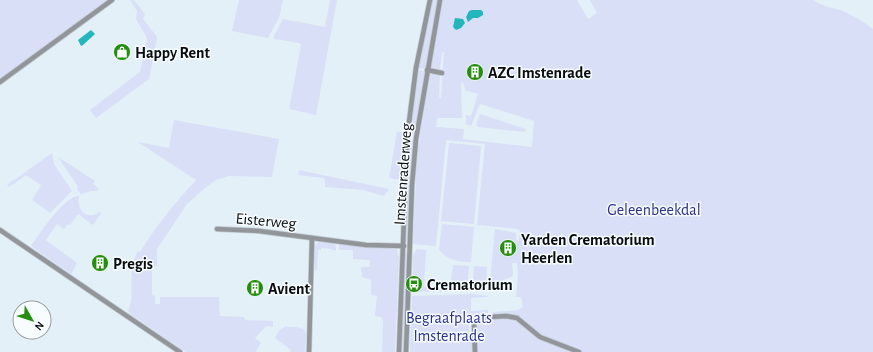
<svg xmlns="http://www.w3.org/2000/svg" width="873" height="352" font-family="'Alegreya Sans',sans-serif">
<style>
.green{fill:#d8dff7;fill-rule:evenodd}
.water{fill:#23b6ba}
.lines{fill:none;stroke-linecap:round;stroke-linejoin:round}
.minor-casing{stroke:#c1ccd3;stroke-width:6}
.minor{stroke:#92969a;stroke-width:4.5}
.labels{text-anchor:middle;stroke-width:3;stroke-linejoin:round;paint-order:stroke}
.poi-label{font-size:16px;font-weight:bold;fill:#090c0f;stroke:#f7fcff;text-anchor:start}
.street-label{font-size:16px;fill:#090c0f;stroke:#f7fcff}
.park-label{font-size:16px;fill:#293189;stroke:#f7fcff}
</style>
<rect width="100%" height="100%" fill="#e4f0f8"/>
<g class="green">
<polygon points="0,0 110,0 0,80"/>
<polygon points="130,0 134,0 145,14 143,19 157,37 149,79 96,118 90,110 140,72 147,38 136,19 137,11"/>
<polygon points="239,0 283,0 279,18 268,38 232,31"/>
<polygon points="330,0 337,0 316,115 289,109 301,45 299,43 274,39 274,36 283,19 325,27"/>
<polygon points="431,0 438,0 426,69 417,68"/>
<path d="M443 0H577L588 19 597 13 590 0H814C819 6 835 8 843 11 854 16 864 22 873 29V352H476L475 322 477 318H517L506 313 493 314V312L518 310 523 307 521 297H516L518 276 517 263H512L513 276 504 280 500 286C494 285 492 287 489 292L495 229 516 233V240L519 241 520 231 518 229 477 225 485 144 446 140 436 246 413 244 417 156 429 77 432 73 439 74 440 76 439 97 441 98 444 52H442L440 70 432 69 431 67ZM461 82 464 84 465 90 478 94 471 116 466 115V124L471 126 480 104 534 121 532 147 463 139 464 129 436 127 437 118H462Z"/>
<polygon points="417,70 426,71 416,132 412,134 410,133"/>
<polygon points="480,114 526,129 525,132 478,127 476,125"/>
<path d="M174 120 279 139 272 177 229 176 216 180 205 188 187 204 157 249V266L152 267V295L155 296V304H160V297H219L220 316 244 317 245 320 273 321V327L266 326 255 338 261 343 256 351 257 352H186L129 313 128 311C137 292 125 273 138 251L140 252C156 226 175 203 196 180L138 142 169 148Z"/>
<polygon points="397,132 404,132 401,180 389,178"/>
<polygon points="412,141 414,143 411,184 406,184 409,143"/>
<polygon points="449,143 481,146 474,224 441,221"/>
<polygon points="52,153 54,164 72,191 50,213 32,200 41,185 26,175 9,187 7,185"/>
<polygon points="58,157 95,181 93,184 99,189 96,191 92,191 81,194 77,190 78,188 77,185"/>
<polygon points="299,170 389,189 384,196 363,190 325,187 325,180 323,178 298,175"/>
<polygon points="406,185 411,186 408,241 405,243"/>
<path d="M77 196H79C76 210 87 221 100 212H102L93 225 78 214 70 225 68 224 64 229 57 224 46 240 77 263 71 274 31 246C40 233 62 200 77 196Z"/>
<path d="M442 224 474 227 471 262C458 262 446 260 439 249Z"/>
<polygon points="320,241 335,243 336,250 332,250 332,249 321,248 321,250 318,250 317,270 315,270 314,246"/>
<polygon points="342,243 354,246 397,249 398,256 399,256 395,352 382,352 383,321 381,317 375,316 377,296 371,295 371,280 362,277 362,272 361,272 361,267 370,267 370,260 353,259 353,250 340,250 339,249 339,245"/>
<polygon points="417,249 426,250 424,287 450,288 453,265 469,266 467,291 412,292 413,255"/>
<polygon points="405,250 407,255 405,352 401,352"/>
<polygon points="474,266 487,267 486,291 472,291"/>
<polygon points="472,294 488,296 487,297 471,298 471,311 488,310 488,313 469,317 469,335 474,335 474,352 410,352 412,296"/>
<path d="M287 326V327H296L304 329 306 334 305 352H290L291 350 275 338C278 332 280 328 287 326Z"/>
</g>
<g class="water">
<polygon points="472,10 481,10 483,12 483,15 478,18 473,18 468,22 466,17 469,11"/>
<polygon points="455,18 463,19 465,23 461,28 456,30 453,27"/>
<polygon points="91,30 95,34 83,45 81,46 78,40"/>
</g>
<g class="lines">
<g class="minor-casing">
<g id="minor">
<polyline points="427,70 442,73"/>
<polyline points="0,82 112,0"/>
<polyline points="217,229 259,231 366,245 404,246"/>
<polyline points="0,230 180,352"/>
<polyline points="309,352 312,238"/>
<polyline points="399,352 407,138 416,68 430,0"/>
<polyline points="406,352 412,185 416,139 440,0"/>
<polyline points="475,352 474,322 475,318 506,316 517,318 540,337 579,352"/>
</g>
</g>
<use href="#minor" class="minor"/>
</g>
<defs>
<g id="shop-disc" transform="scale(0.9)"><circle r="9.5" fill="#258e10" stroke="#f7fcff"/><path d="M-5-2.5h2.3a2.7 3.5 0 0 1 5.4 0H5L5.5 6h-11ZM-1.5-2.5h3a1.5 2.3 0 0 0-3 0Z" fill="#fff"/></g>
<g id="building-disc" transform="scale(0.9)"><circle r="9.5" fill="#258e10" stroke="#f7fcff"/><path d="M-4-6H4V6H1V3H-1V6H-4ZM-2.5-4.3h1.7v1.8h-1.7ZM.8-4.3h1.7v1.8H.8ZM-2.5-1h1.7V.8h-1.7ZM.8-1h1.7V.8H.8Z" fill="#fff"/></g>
<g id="bus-disc" transform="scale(0.9)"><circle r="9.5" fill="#258e10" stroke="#f7fcff"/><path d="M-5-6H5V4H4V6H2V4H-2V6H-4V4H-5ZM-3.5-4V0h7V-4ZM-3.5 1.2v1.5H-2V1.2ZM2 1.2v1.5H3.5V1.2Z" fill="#fff"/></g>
</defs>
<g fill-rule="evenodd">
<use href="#shop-disc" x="122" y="52"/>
<use href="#building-disc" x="475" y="72"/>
<use href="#building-disc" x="508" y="248"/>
<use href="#building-disc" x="100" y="263"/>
<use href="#bus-disc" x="414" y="284"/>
<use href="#building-disc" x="255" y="288"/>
</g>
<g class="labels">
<g class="poi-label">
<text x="135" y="58">Happy Rent</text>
<text x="488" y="78">AZC Imstenrade</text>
<text x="521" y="245">Yarden Crematorium<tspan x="521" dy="18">Heerlen</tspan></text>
<text x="113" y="269">Pregis</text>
<text x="427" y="290">Crematorium</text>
<text x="268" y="294">Avient</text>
</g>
<g class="street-label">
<text transform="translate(402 174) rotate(-86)" y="6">Imstenraderweg</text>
<text transform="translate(266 220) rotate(5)" y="6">Eisterweg</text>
</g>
<g class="park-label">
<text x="654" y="215">Geleenbeekdal</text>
<text x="449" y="323">Begraafplaats<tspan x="449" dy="18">Imstenrade</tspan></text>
</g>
</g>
<g transform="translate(32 320) rotate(129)"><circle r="19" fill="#f7fcff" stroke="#989c9f"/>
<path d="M0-3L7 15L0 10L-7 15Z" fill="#258e10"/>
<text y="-6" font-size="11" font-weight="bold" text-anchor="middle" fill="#090c0f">N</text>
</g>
</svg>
